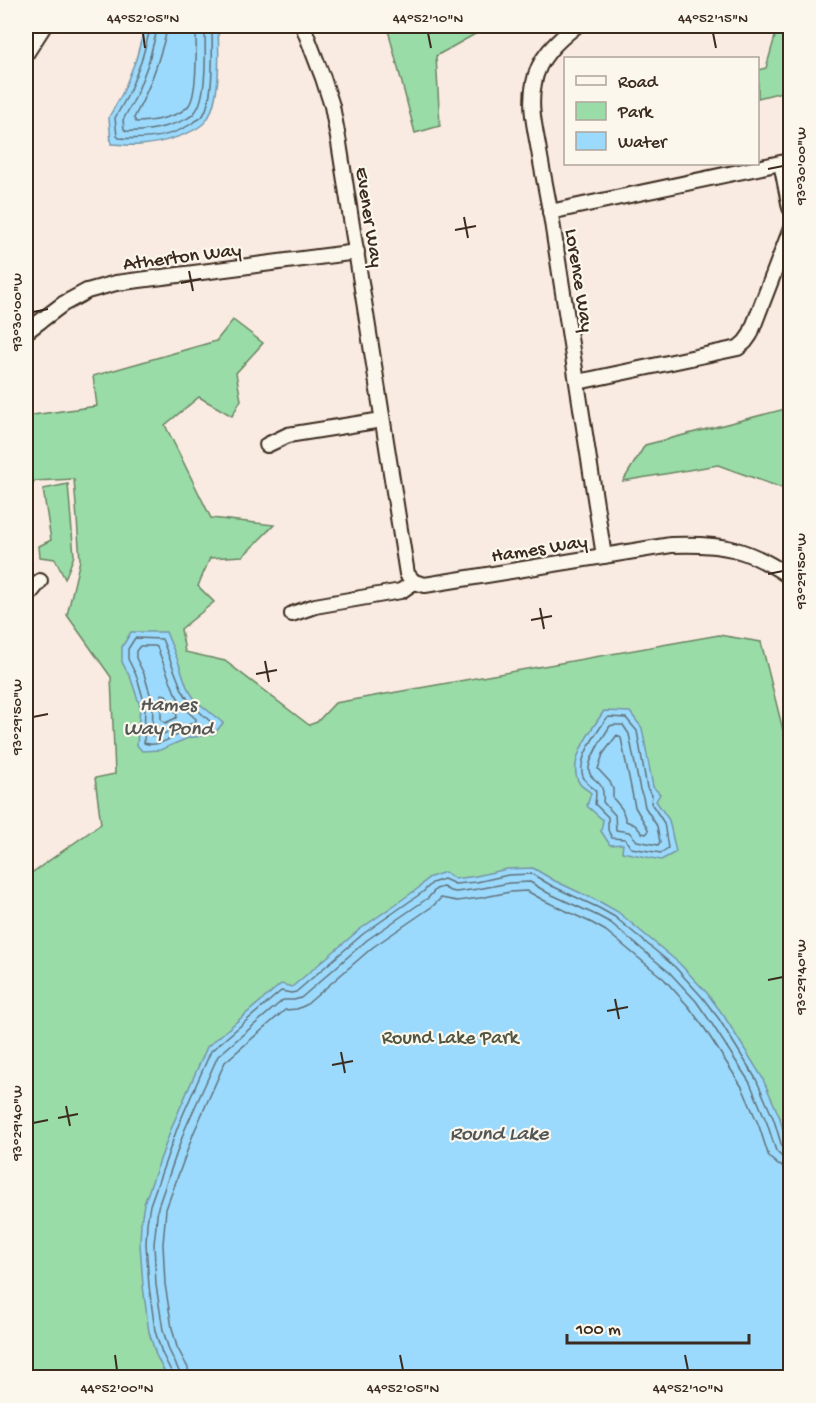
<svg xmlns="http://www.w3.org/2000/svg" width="816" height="1403" font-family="'Gochi Hand',sans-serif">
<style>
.green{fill:#99dca7;stroke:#6a8362;stroke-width:1.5}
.water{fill:#9bdafd;stroke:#7594a4;stroke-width:1.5}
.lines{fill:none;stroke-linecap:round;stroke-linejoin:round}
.shore{stroke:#617077;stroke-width:1.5}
.minor-casing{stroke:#3b2a1e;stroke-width:18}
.minor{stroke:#fbf7ec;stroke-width:14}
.ticks{fill:none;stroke:#3b2a1e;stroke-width:2}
.labels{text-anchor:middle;stroke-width:4.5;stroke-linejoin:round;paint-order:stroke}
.street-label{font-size:20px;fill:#3b2a1e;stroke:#fbf7ec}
.park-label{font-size:20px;fill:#525640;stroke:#fbf7ec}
.water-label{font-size:21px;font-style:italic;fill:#535656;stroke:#fbf7ec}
.neatline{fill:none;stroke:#3b2a1e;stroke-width:2}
.ticks-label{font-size:15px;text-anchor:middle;fill:#3b2a1e}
</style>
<rect width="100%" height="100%" fill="#faebe2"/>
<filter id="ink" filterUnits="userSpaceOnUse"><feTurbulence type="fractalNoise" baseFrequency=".0167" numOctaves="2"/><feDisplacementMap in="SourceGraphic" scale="12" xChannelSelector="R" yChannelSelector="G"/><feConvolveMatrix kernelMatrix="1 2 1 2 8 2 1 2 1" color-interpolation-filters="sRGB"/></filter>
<g filter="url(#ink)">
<g class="green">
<polygon points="387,26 471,26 477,33 436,56 440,126 415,133"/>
<polygon points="778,26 790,26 790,90 758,98 758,70 766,68"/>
<polygon points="233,320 263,343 236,373 241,400 232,416 199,397 165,425 211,518 274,525 243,556 210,558 198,586 214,602 181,629 185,652 225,661 309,725 317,722 335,703 719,635 761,642 790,758 790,1377 26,1377 26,877 101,824 95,778 115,774 111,677 67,615 80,560 74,479 35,481 26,493 26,416 97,406 93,376 216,341"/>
<polygon points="790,405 790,491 718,465 623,481 645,445 789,408"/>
<polygon points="68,484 74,556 65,579 55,559 40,557 39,546 51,540 43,489"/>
</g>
<g class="water">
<path d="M145 26H218C219 51 221 95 208 118 199 134 157 144 140 145 130 146 121 144 111 144L109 117 123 92 136 59Z"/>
<polygon points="131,632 166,632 178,661 187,687 195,700 223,723 214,734 188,738 160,750 142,751 137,745 140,706 131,679 122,662 122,647"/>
<path d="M604 711 630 712 642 728 653 787 660 794 656 801 669 820 676 852 661 860 622 852 623 844 610 845 601 831 603 820 587 806 591 793C588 790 582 787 580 784 565 763 592 729 604 711Z"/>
<polygon points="533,868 555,881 602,903 618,912 679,963 707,993 724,1016 762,1077 780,1118 790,1159 790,1377 167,1377 156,1355 149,1332 143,1286 140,1244 141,1222 144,1204 173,1124 207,1047 281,984 292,987 359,930 420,887 428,878 445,872 455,879 476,876 507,869"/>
</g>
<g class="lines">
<g class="shore">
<path d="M151 26 141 62 128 95 115 118 117 136 119 138C144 140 173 137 194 122 197 120 200 119 202 117 215 100 212 47 212 26"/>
<path d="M158 26 148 64 135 98 123 120 124 129 126 131C139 132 153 130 167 126 176 123 189 120 195 112 208 97 205 45 205 26"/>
<path d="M167 26C167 33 164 41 162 48 155 73 146 96 134 118L136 122C149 122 181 117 189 105 198 92 196 43 196 26"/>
<path d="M135 638 162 639 182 690 191 704 212 723 213 725 211 728C203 730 194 730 186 732 171 736 160 748 144 743L145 705 137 677 128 659V649Z"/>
<polygon points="140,646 155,646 157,647 175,693 185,709 196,719 195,723 178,727 157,737 152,736 153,704 144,674 136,658 136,651"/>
<polygon points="161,694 166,695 177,715 176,718 165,723 161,720"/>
<path d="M609 717 626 718 637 731 647 788 652 795 651 803 664 823 668 848 661 853 631 848 625 839 612 838 608 830V817L595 804C598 781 593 794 585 780 573 763 597 733 606 719Z"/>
<path d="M613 725H623L629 734 640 790 643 797 645 807 657 826 660 842 658 845 637 841 629 832 616 830 615 815 603 802C606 777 589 783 589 769 589 757 604 736 610 726Z"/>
<polygon points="617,735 621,738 635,807 648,829 648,832 646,834 642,833 635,825 626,821 622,809 613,798 613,789 610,782 598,769 603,754"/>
<polyline points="172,1378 172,1373 162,1353 155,1331 149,1286 146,1244 147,1223 150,1205 178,1126 211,1051 281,991 291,993 296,992 363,934 423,892 432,883 444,879 455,884 477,882 508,875 532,874 552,886 599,908 615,917 675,967 702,997 719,1019 756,1079 774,1120 782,1147 786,1150 790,1151"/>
<polyline points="180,1378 179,1371 169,1350 163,1330 156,1285 154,1244 158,1207 185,1129 218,1056 283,1000 294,1000 301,998 367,940 428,898 436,889 443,887 450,891 456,892 478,889 509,883 530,882 548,893 596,915 611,923 670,973 696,1001 712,1024 750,1083 767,1123 776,1151 782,1157 790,1159"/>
<polyline points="189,1378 188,1368 177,1347 172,1328 165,1284 163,1244 166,1209 194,1132 225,1062 285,1010 297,1009 306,1005 373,947 433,906 441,898 457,901 480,898 510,892 527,891 545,901 592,923 606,931 664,979 689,1007 705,1029 742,1087 759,1126 769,1157 778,1165 790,1168"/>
</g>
<g class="minor-casing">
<g id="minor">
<polyline points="303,26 323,78 332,106 339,143 407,574 414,582"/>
<path d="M576 26C557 41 538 58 534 83 529 106 535 128 539 151 543 175 548 198 552 222 570 334 587 445 604 556"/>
<polyline points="26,54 44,26"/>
<polyline points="781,163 790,208"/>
<polyline points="550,212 790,161"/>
<polyline points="26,332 63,304 87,291 116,283 357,252"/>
<polyline points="578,382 738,348 745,342 750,335 790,231"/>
<polyline points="267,445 288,435 382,420"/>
<polyline points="26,593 31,592 40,581"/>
<path d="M292 614 315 606 401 591 414 582 425 585 671 545C722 543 748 548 790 577"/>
</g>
</g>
<use href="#minor" class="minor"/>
</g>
</g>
<path class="ticks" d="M143 33 145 48M428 33 431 48M713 33 716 48M768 169 783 166M464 217 468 238M455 230 476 226M189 271 193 291M181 283 201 279M33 312 48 309M768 574 783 571M540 608 544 629M531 620 552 616M265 661 269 682M256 674 277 670M33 717 48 714M768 980 783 977M615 999 619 1019M607 1011 628 1007M341 1052 345 1073M332 1065 353 1061M66 1106 70 1126M58 1118 78 1114M33 1123 48 1120M115 1355 117 1370M400 1355 403 1370M685 1355 688 1370"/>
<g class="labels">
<g class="street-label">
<text transform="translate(371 217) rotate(81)" y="7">Evener Way</text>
<text transform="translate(182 255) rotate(-7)" y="7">Atherton Way</text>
<text transform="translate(581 280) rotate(81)" y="7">Lorence Way</text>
<text transform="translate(539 547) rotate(-9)" y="7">Hames Way</text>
</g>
<g class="park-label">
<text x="450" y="1043">Round Lake Park</text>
</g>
<g class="water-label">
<text x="168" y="710">Hames<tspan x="168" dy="24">Way Pond</tspan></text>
<text x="499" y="1139">Round Lake</text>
</g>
</g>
<rect width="816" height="1403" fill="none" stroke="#fbf7ec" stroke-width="66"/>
<rect x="564" y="57" width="195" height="108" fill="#fbf7ec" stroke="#aea59a" stroke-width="1.5"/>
<rect x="576" y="76" width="30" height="9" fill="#fbf7ec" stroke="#aea59a" stroke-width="1.5"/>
<text x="618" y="87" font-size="18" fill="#3b2a1e">Road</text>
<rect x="576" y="102" width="30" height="18" fill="#99dca7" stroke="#aea59a" stroke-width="1.5"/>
<text x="618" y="117" font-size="18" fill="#3b2a1e">Park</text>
<rect x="576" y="132" width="30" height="18" fill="#9bdafd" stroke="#aea59a" stroke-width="1.5"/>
<text x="618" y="147" font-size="18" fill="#3b2a1e">Water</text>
<path d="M567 1334v9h182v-9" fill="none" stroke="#3b2a1e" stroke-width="3"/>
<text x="576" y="1334" font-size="18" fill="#3b2a1e" stroke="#fbf7ec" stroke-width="4.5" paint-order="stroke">100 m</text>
<rect x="33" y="33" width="750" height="1337" class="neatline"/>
<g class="ticks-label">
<text x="143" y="22">44°52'05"N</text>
<text x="428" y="22">44°52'10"N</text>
<text x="713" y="22">44°52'15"N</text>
<text transform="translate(800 166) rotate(-90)" y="5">93°30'00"W</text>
<text transform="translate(16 312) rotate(-90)" y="5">93°30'00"W</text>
<text transform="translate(800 571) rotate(-90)" y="5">93°29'50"W</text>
<text transform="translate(16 717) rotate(-90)" y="5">93°29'50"W</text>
<text transform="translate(800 977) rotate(-90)" y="5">93°29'40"W</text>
<text transform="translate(16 1123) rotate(-90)" y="5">93°29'40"W</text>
<text x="117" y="1392">44°52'00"N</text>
<text x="403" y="1392">44°52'05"N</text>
<text x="688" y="1392">44°52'10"N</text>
</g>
</svg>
